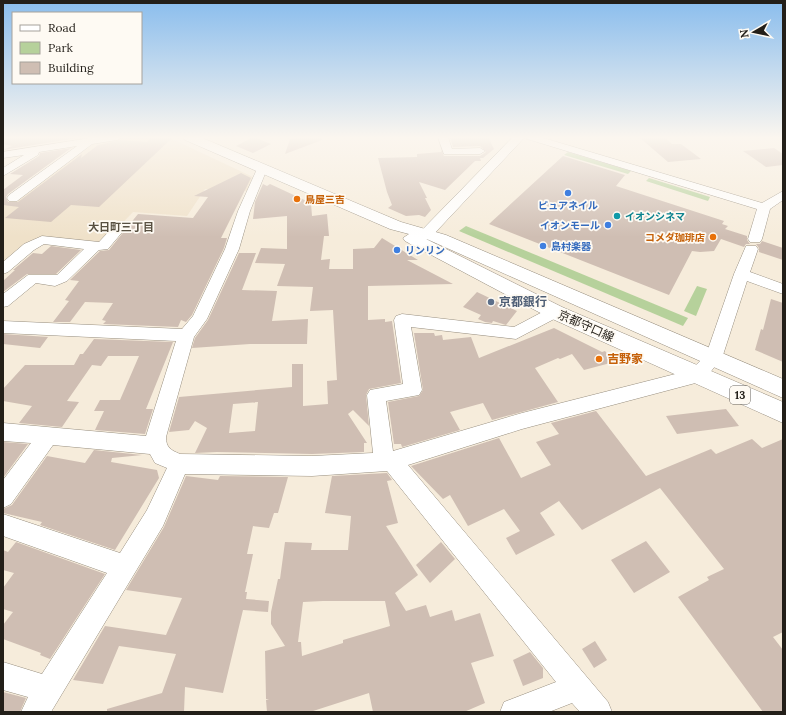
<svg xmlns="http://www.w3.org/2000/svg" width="786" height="715" font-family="Lora,'Noto Sans JP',serif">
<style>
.built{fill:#efe1c9}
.green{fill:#b6d19b}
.building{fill:#cfbeb3;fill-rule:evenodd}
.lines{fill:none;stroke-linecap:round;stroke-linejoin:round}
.minor-casing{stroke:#988f80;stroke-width:1}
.major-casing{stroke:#988f80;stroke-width:1}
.minor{fill:#fff;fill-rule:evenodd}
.major{fill:#fff;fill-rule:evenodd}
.shop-dot{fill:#3f7fe0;stroke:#fefaf3;stroke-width:1.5}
.food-dot{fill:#e8710a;stroke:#fefaf3;stroke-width:1.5}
.culture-dot{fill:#0f9aa8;stroke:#fefaf3;stroke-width:1.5}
.service-dot{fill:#5c6f8a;stroke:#fefaf3;stroke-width:1.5}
.labels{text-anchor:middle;stroke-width:3.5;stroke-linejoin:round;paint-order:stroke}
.far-food-label{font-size:10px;font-weight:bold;fill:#c56008;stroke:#fefaf3;text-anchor:start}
.far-shop-label{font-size:10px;font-weight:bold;fill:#366cbe;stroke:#fefaf3;text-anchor:start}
.far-culture-label{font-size:10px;font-weight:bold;fill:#0d838f;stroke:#fefaf3;text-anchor:start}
.far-neighbourhood-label{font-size:11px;font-weight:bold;fill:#585041;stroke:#fefaf3}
.shield{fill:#fefaf3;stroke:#65615a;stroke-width:1}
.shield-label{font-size:11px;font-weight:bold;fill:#231f19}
.service-label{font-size:12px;font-weight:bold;fill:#4e5e75;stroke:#fefaf3;text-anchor:start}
.street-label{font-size:12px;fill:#231f19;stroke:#fefaf3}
.food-label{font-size:12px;font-weight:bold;fill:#c56008;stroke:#fefaf3;text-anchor:start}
</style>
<rect width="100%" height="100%" fill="#f6ecdb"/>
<polygon class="built" points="125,137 168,137 255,178 249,191 205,189 187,216 133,212 102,244 43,238 3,265 3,199 15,200 94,143"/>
<g class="green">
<polygon points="568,152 631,171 628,174 564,155"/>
<polygon points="649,178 710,197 708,201 646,181"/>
<polygon points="466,226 688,318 683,326 459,231"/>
<polygon points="697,286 707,289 696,316 684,311"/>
</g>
<g class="building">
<polygon points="3,137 83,137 3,150 12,146 3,144"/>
<polygon points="253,137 254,137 271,144 253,153 236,146"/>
<polygon points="450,137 488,137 494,149 483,158 480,158 481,161 475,161 445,190 419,182 427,198 425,198 431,210 425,217 419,215 406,216 388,208 392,205 387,192 378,158 417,157 417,154 441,152 441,150 444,156 480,156 486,152 480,146 453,147"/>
<polygon points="639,137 664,137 672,144 681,144 701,159 668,162"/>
<polygon points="151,138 171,139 99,207 71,205 51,222 5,218 19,207 3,205 3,190 23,175 10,174 39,156 40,153 71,148 8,194 6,197 8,202 18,202 82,154 81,158 98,145 120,140 147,142"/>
<polygon points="321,138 322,140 285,154 290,139"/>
<polygon points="774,148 783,154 783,165 766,167 743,151"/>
<polygon points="563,156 625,175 616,186 724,221 722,224 728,226 725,229 747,236 747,240 750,244 760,244 762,241 783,248 783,260 759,252 759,248 756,244 746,244 744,247 721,239 714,251 700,252 692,251 669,295 489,224"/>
<polygon points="241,173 251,178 221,238 227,238 224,248 192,315 186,322 181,320 178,327 103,324 106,321 102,320 113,303 85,302 70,322 53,322 69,301 65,300 79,281 70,280 100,251 109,250 138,214 193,218 208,197 194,196"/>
<path d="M263 184 267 186 270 184 311 203 312 216 327 214 329 236H324L321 260 330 259 329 269H353V249L374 248 382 238 418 260H407L453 284 368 286V320L385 319V322L392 321 401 383 369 389 366 395 369 426 353 410 348 414 367 443H364V452L312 454 217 452 195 453 207 428 195 421 189 430 169 432 179 397 292 387V364H303V406L328 404 327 381 337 380 333 310 310 311 313 287 277 286 285 264 255 263 261 248 287 249V216L253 219 255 202ZM258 402 255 431 229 433 233 404Z"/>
<polygon points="51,246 81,250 56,274 27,274 3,292 3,281 15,270 13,270 33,253 42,254"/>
<polygon points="239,253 256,253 242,290 277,291 272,321 308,319 307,344 250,344 192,348 195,338 208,320"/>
<polygon points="477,292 517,311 506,325 493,321 492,323 485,322 478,319 481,315 463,307"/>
<polygon points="771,299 783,303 783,362 755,350 761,329 763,330"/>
<polygon points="554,328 602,352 605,351 614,362 584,370 572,354 560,359 558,358 535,368 558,402 492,420 483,403 450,412 460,430 402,447 401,444 394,444 388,402 419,396 423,390 414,333 434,333 435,336 442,335 443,340 471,337 479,358"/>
<polygon points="3,334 48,337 40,348 3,344"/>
<polygon points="94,339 173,342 146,409 153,409 145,434 95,430 104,411 94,411 100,400 120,400 139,356 108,356 101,366 92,365 67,401 79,402 62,427 19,423 32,406 3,401 3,389 25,365 74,365 80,354 83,354"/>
<polygon points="726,409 739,426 677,434 666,416"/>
<polygon points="596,411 646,476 711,449 716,454 752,439 762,448 783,439 783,632 773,637 783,650 783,712 763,712 678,597 709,580 707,577 724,569 660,488 582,530 559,501 540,513 555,535 516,555 506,538 520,531 504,509 468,526 450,495 443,499 411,466 499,438 521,478 551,465 536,442 559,434 551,423"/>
<polygon points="3,442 28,444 3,478"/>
<polygon points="94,450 142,455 112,458 111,462 157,470 159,478 115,550 40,525 42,522 3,513 3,509 12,505 47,456 85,463"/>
<path d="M387 473 392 480 387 481 398 523 386 526 418 575 395 593 406 611 426 605 430 617 452 610 455 621 480 613 494 656 471 663 485 703 464 712H373L369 693 310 712H267L266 700H269L266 699 265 651 285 646 271 624V612L278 579H280L285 542 312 543 311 550H348L351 516 325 513 332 476ZM323 601H385L390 626 343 640V643L302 656 301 642H298L303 602Z"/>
<polygon points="186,476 218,480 220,476 288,477 278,513 274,513 269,528 253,526 247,554 253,554 245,592 247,592 246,599 269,601 268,612 243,610 223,693 185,687 184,712 107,712 107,709 162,693 176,654 119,646 103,684 73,680 105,626 166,635 182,598 126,590 164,527"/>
<polygon points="646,541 670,572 634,593 611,560"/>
<polygon points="16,542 105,574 50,659 40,655 41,653 3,639 3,625 13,612 3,609 3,588 14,573 3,570 3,550 8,552"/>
<polygon points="441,542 455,559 430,583 416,565"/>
<polygon points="595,641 607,660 594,668 582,649"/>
<polygon points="530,652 543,668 543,678 523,686 513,660"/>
<polygon points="3,692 26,698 20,712 3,712"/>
</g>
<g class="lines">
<g class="minor-casing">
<g id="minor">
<polygon points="96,137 122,137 117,140 92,144 17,201 9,201 7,198 9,195 77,146 39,152 38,155 3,176 3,168 24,155 3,158 3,152"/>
<polygon points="438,137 448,137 452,149 480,148 485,151 480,154 444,154"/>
<polygon points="513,137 540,137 762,203 783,191 783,200 770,209 762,239 760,242 750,242 748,239 757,209 524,138 432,236 420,244 410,244 408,241 422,230"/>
<path d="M262 166 267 169 250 211 239 249 207 319 194 337 166 437C166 448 171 450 180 454L312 456 373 453 367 395 370 390 403 384 394 320 396 316 402 314 514 327 550 308 555 306 560 308 563 312 560 316 516 339 411 327 422 390 419 395 386 401 393 451 522 413 691 370 706 355 734 274 746 246H756L758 249 750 272 783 284V294L747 281 722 358 703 381 522 429 408 465 608 702 612 712H580L572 703 549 712H500L504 702 556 682 387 471 312 476 185 474 163 526 51 712H21L28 697 3 690V662L42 674 107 573 3 536V514L120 553 147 510 167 468 155 463 150 454 53 445 11 504 3 508V480L31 443 3 441V423L146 436 176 341 3 333V321L182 329 193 316 225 249 238 211 257 169Z"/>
<polygon points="118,226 124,230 108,249 99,250 67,281 55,286 36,283 8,306 3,307 3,294 28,275 57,275 84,249 44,244 34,250 8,272 3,274 3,262 24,244 42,236 99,242 113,227"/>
</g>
</g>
<g class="major-casing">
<polygon id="major" points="183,137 200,137 401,222 446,235 783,379 783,398 420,236 562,307 783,402 783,423 548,317 405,241 403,238 409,234 390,229 185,140"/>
</g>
<use href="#minor" class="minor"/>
<use href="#major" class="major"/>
</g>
<linearGradient id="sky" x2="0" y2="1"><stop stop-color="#8abded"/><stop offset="0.58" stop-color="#fbf6ef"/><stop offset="1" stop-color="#fbf6ef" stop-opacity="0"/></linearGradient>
<rect width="786" height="237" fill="url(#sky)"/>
<g class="shop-dot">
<circle cx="568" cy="193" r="4"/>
<circle cx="608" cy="225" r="4"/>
<circle cx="543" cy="246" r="4"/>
<circle cx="397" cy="250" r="4"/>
</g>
<g class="food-dot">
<circle cx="297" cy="199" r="4"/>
<circle cx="713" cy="237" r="4"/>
<circle cx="599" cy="359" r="4"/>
</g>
<circle class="culture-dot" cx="617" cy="216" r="4"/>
<circle class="service-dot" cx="491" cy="302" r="4"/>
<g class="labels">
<g class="far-food-label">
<text x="305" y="203">鳥屋三吉</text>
<text x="705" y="241" text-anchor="end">コメダ珈琲店</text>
</g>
<g class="far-shop-label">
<text x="568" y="209" text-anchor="middle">ピュアネイル</text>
<text x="600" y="229" text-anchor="end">イオンモール</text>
<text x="551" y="250">島村楽器</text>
<text x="405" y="254">リンリン</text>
</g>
<g class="far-culture-label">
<text x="625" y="220">イオンシネマ</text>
</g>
<g class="far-neighbourhood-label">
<text x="121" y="231">大日町三丁目</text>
</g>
<rect class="shield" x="730" y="386" width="20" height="18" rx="3"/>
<g class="shield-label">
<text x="740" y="399">13</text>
</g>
<g class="service-label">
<text x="499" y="306">京都銀行</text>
</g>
<g class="street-label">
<text transform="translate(586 326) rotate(24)" y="4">京都守口線</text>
</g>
<g class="food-label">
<text x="607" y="363">吉野家</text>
</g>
</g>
<rect width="786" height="715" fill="none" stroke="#231f19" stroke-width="8"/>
<rect x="12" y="12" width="130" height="72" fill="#fefaf3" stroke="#a6a29c"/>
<rect x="20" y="25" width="20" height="6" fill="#ffffff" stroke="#a6a29c"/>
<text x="48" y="32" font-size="12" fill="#231f19">Road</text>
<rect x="20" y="42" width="20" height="12" fill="#b6d19b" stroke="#a6a29c"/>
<text x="48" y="52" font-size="12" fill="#231f19">Park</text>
<rect x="20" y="62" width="20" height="12" fill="#cfbeb3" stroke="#a6a29c"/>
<text x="48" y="72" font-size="12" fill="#231f19">Building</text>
<g transform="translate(754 32) rotate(261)" stroke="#fefaf3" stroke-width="3" paint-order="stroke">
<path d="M0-3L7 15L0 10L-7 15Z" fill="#231f19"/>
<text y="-6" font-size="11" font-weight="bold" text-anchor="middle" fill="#231f19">N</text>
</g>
</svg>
